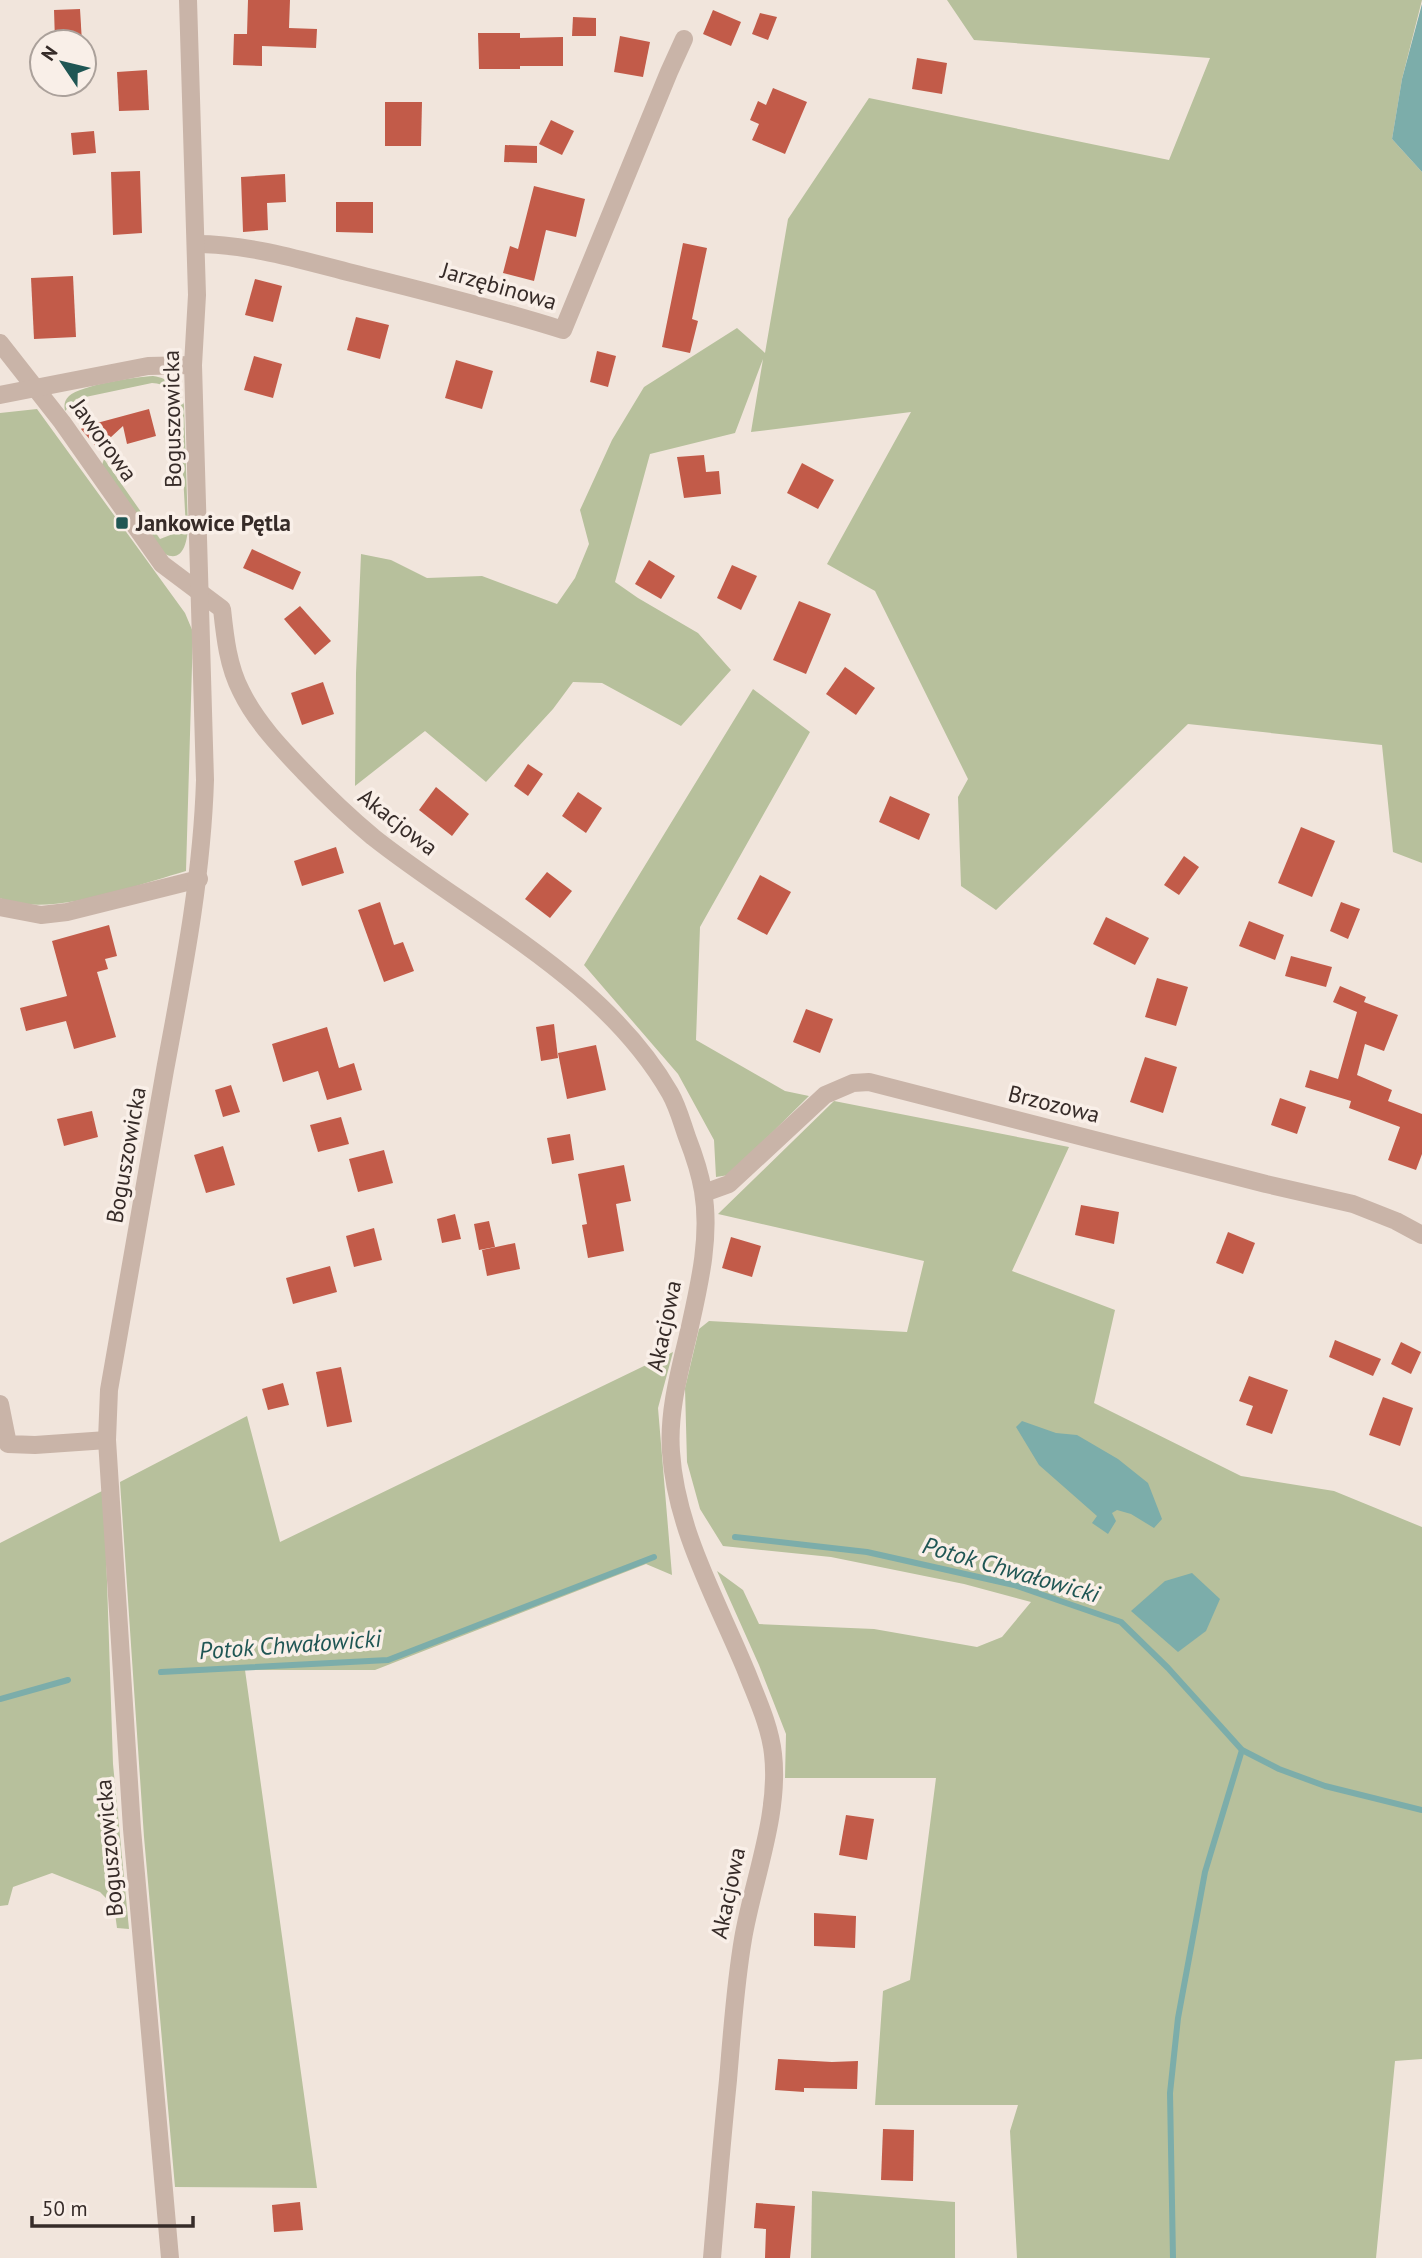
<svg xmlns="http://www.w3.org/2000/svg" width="1422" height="2258" font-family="'PT Sans',sans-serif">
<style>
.green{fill:#b7c09c}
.water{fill:#7cadaa}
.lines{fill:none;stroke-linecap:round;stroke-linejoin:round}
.stream{stroke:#7cadaa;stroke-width:6}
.building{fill:#c25b49}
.minor{stroke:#c9b4a8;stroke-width:18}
.poi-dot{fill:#1f5654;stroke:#f9efe8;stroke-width:2.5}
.labels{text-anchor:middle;stroke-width:7;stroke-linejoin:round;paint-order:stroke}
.street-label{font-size:23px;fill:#362b28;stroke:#f9efe8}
.poi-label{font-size:23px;font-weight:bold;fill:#362b28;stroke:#f9efe8;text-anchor:start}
.water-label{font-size:24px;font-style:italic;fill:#1f5654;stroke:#f9efe8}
</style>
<rect width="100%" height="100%" fill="#f1e5dc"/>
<g class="green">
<polygon points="947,0 1422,0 1402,79 1392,139 1422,172 1422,863 1393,852 1382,745 1188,724 996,910 961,886 958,797 968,779 875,591 827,564 911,412 751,432 763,359 735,433 650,454 615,582 638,598 698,633 731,670 681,726 602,683 573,682 553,709 486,782 425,731 355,786 356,673 361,554 391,560 427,578 482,576 557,604 575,578 589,544 580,510 612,440 644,387 737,328 765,353 788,219 869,98 1169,160 1210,58 974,40"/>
<path d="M153 376C170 378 179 389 184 405L188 528C187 542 183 563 165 554L102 465 104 459 160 539 186 529 179 401C171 389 166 384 152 383L76 399 65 411C64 405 64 401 69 396 81 385 135 377 153 376Z"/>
<path d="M37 409 185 613 193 632 186 871C137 885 48 919 0 898V413Z"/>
<polygon points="753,689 810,732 700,927 696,1040 785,1091 809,1096 729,1175 716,1177 714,1140 678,1074 584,965"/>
<polygon points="834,1101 1069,1147 1012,1271 1115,1310 1094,1403 1241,1476 1334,1491 1422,1527 1422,2059 1395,2061 1376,2258 1017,2258 1010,2131 1018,2105 875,2105 883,1991 910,1980 936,1778 785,1778 786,1734 759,1665 717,1571 743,1590 759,1624 874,1629 977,1647 1002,1637 1031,1602 964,1584 831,1557 723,1546 700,1509 687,1462 685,1388 699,1329 709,1321 907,1332 924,1261 718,1214"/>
<polygon points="673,1352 658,1408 672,1575 646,1564 375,1670 245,1670 317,2188 175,2187 144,1837 120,1482 247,1416 280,1542"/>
<polygon points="104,1490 113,1764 129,1929 117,1928 114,1906 100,1892 52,1873 13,1887 8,1905 0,1906 0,1543"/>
<polygon points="812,2191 955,2202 955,2258 811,2258"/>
</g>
<g class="water">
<polygon points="1422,4 1422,172 1392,139 1402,79"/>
<polygon points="1022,1421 1056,1433 1077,1435 1118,1459 1148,1483 1162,1519 1154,1528 1131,1514 1117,1510 1112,1513 1116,1521 1108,1534 1092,1523 1097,1516 1039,1465 1016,1427"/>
<polygon points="1192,1573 1220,1599 1206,1631 1178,1652 1131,1611 1165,1581"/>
</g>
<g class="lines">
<g class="stream">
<polyline points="735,1537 867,1552 1014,1585 1121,1622 1168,1668 1242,1750 1279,1769 1325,1786 1422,1810"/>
<polyline points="161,1672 388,1660 654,1557"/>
<polyline points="0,1699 68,1680"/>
<polyline points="1173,2258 1170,2093 1178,2018 1205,1872 1242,1750"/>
</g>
</g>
<g class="building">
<polygon points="248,0 290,0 289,28 317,29 316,48 262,46 262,66 233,65 234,34 247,34"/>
<polygon points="80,9 82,42 55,42 54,10"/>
<polygon points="713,10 741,22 731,46 703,34"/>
<polygon points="760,13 777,17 768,40 752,34"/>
<polygon points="573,17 596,18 596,36 572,36"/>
<polygon points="478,33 520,33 520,38 563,37 563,66 520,66 520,69 479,69"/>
<polygon points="620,36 650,42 643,77 614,72"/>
<polygon points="917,58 947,63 942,94 912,89"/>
<polygon points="147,70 149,110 119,111 117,72"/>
<polygon points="773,88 807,102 785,154 752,140 759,124 750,120 758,101 766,105"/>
<polygon points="385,102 422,102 421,146 385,146"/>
<polygon points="551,120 574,131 562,155 539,144"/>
<polygon points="94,131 96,153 73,155 71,133"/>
<polygon points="505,145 537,146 537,163 504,162"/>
<polygon points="140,171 142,233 113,235 111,172"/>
<polygon points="285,174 286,202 267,203 268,230 243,232 241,177"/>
<polygon points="534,186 585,199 576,237 546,230 534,281 503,273 510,246 518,249"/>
<polygon points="336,202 373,202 373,233 336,232"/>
<polygon points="683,243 707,248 692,319 698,321 690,353 662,347"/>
<polygon points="73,276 76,337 34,339 31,278"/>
<polygon points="255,279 282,286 273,322 245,315"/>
<polygon points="356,317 389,325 380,359 347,350"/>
<polygon points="597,351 616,356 608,387 590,382"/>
<polygon points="254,356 282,364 273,398 244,390"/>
<polygon points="456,360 493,371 482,409 445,398"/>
<polygon points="149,409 156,436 127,444 123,426 98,449 81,429 93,419 97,423"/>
<polygon points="704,455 706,472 719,471 721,494 684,498 677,457"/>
<polygon points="802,463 834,480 818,509 787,493"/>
<polygon points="252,549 301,572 293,590 243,568"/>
<polygon points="649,560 675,576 661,599 635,584"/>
<polygon points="732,565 757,576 741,610 717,598"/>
<polygon points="799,601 831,614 806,674 773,660"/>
<polygon points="300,606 331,641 315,655 284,619"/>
<polygon points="845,667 875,688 856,715 826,694"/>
<polygon points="323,682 334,714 302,725 291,693"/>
<polygon points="528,764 543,774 528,796 514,786"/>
<polygon points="436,787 469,814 452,836 419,810"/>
<polygon points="578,792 602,808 586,833 562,816"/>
<polygon points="890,796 930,814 919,840 879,822"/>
<polygon points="1301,827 1335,841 1312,897 1278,883"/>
<polygon points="336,847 344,873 302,886 294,861"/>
<polygon points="1184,856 1199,867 1179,895 1164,885"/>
<polygon points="547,872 572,891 550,918 525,899"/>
<polygon points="760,875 791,892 767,935 737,919"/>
<polygon points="380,902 394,945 403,942 414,971 384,982 358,910"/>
<polygon points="1341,902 1360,909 1348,939 1330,931"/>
<polygon points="1106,917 1149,938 1135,965 1093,944"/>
<polygon points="1249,921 1284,935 1275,960 1239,946"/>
<polygon points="109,925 117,956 105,959 108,969 97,972 116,1037 74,1049 66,1021 26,1031 20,1008 67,996 52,941"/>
<polygon points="1291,956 1332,967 1326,987 1285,976"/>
<polygon points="1157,978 1188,987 1176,1026 1145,1017"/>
<polygon points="1340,986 1366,997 1364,1002 1398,1015 1384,1051 1365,1044 1357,1075 1392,1090 1388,1101 1422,1114 1422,1154 1416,1170 1388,1160 1400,1127 1349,1108 1351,1101 1305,1087 1310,1070 1338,1079 1357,1012 1333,1002"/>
<polygon points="806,1009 833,1019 820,1053 793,1042"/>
<polygon points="554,1024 558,1058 541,1061 536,1027"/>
<polygon points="327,1027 339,1068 354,1063 362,1090 327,1100 318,1071 283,1082 272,1044"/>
<polygon points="596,1045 606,1090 567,1099 558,1053"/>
<polygon points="1145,1057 1177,1067 1163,1113 1130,1102"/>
<polygon points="231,1085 240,1112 223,1117 215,1090"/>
<polygon points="1280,1098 1306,1107 1297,1134 1271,1125"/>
<polygon points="92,1111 98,1137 64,1146 57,1119"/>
<polygon points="341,1117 349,1144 318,1152 310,1125"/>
<polygon points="570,1134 574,1160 552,1164 547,1138"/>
<polygon points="223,1146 235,1185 206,1193 194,1155"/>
<polygon points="384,1150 393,1183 358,1192 349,1159"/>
<polygon points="624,1165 631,1201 616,1204 624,1251 588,1258 582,1225 587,1224 578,1174"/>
<polygon points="1081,1205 1119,1212 1114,1244 1075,1235"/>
<polygon points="455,1214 461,1239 442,1243 437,1219"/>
<polygon points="489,1221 495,1247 479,1250 474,1224"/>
<polygon points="374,1228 382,1260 354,1267 346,1236"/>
<polygon points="1228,1232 1255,1243 1243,1274 1216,1263"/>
<polygon points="731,1237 761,1246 752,1277 722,1268"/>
<polygon points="515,1243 520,1269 487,1276 482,1250"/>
<polygon points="330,1266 337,1292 293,1304 286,1278"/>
<polygon points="1335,1340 1381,1359 1373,1376 1329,1357"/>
<polygon points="1401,1342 1421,1352 1411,1374 1391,1364"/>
<polygon points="341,1367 352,1422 327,1427 316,1372"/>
<polygon points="1249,1376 1288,1390 1272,1434 1246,1425 1253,1406 1239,1401"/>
<polygon points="283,1383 289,1405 268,1410 262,1389"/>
<polygon points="1383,1397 1413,1408 1400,1446 1369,1435"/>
<polygon points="846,1815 874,1819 867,1860 839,1855"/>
<polygon points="814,1913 856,1916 855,1948 814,1946"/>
<polygon points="778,2059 832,2062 858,2061 857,2089 804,2088 804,2092 775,2090"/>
<polygon points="883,2129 914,2130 913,2181 881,2180"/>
<polygon points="300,2202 303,2230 274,2232 272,2205"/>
<polygon points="756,2203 795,2206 790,2258 765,2258 766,2229 754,2228"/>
</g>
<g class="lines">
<g class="minor">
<path d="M196 244C249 244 301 260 352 273 423 291 494 308 563 330L669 72 684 39"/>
<path d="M0 343 62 422 162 564 222 609C225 637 228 666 241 691 256 722 281 748 304 772 326 795 349 817 373 837 474 917 604 978 670 1093 678 1107 682 1123 687 1137 694 1155 700 1173 703 1191 711 1237 699 1286 689 1331 680 1370 668 1411 671 1452 676 1530 718 1602 747 1673 757 1699 770 1726 773 1754 780 1814 753 1880 743 1939 735 1986 732 2033 728 2080 722 2139 717 2199 712 2258"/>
<polyline points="0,395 148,366 193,365"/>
<polyline points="0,907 41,915 67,912 199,879"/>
<polyline points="704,1193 729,1184 825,1095 853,1083 869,1082 1266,1184 1353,1204 1396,1221 1422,1235"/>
<polyline points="0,1404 8,1444 35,1445 107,1440"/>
<path d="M170 2258 132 1829 107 1440 109 1390C128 1283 146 1177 165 1070 183 973 202 878 205 780L193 365 197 295 188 0"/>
</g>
</g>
<rect class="poi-dot" x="115" y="516" width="14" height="14" rx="3.5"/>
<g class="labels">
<g class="street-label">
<text transform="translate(499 286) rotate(16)" y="8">Jarzębinowa</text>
<text transform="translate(172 419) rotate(-91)" y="8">Boguszowicka</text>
<text transform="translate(104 440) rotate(54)" y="8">Jaworowa</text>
<text transform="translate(398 822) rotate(38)" y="8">Akacjowa</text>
<text transform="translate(1054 1104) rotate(14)" y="8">Brzozowa</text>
<text transform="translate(126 1155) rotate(-80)" y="8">Boguszowicka</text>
<text transform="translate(664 1326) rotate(-78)" y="8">Akacjowa</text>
<text transform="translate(109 1848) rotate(-95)" y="8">Boguszowicka</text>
<text transform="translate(728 1893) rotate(-78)" y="8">Akacjowa</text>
</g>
<g class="poi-label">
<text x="136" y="531">Jankowice Pętla</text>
</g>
<g class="water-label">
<text transform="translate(1011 1570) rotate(16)" y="8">Potok Chwałowicki</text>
<text transform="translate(290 1645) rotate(-4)" y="8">Potok Chwałowicki</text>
</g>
</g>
<g transform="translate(63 63) rotate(305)"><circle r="33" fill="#f9efe8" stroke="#aba19b" stroke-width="2"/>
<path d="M0-5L12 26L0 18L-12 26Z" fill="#1f5654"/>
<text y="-10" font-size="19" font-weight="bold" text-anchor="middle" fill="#362b28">N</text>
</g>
<path d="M32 2216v10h161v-10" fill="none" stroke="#362b28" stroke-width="3.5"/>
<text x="42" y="2216" font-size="21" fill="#362b28" stroke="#f9efe8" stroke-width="5" paint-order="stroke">50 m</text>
</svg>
